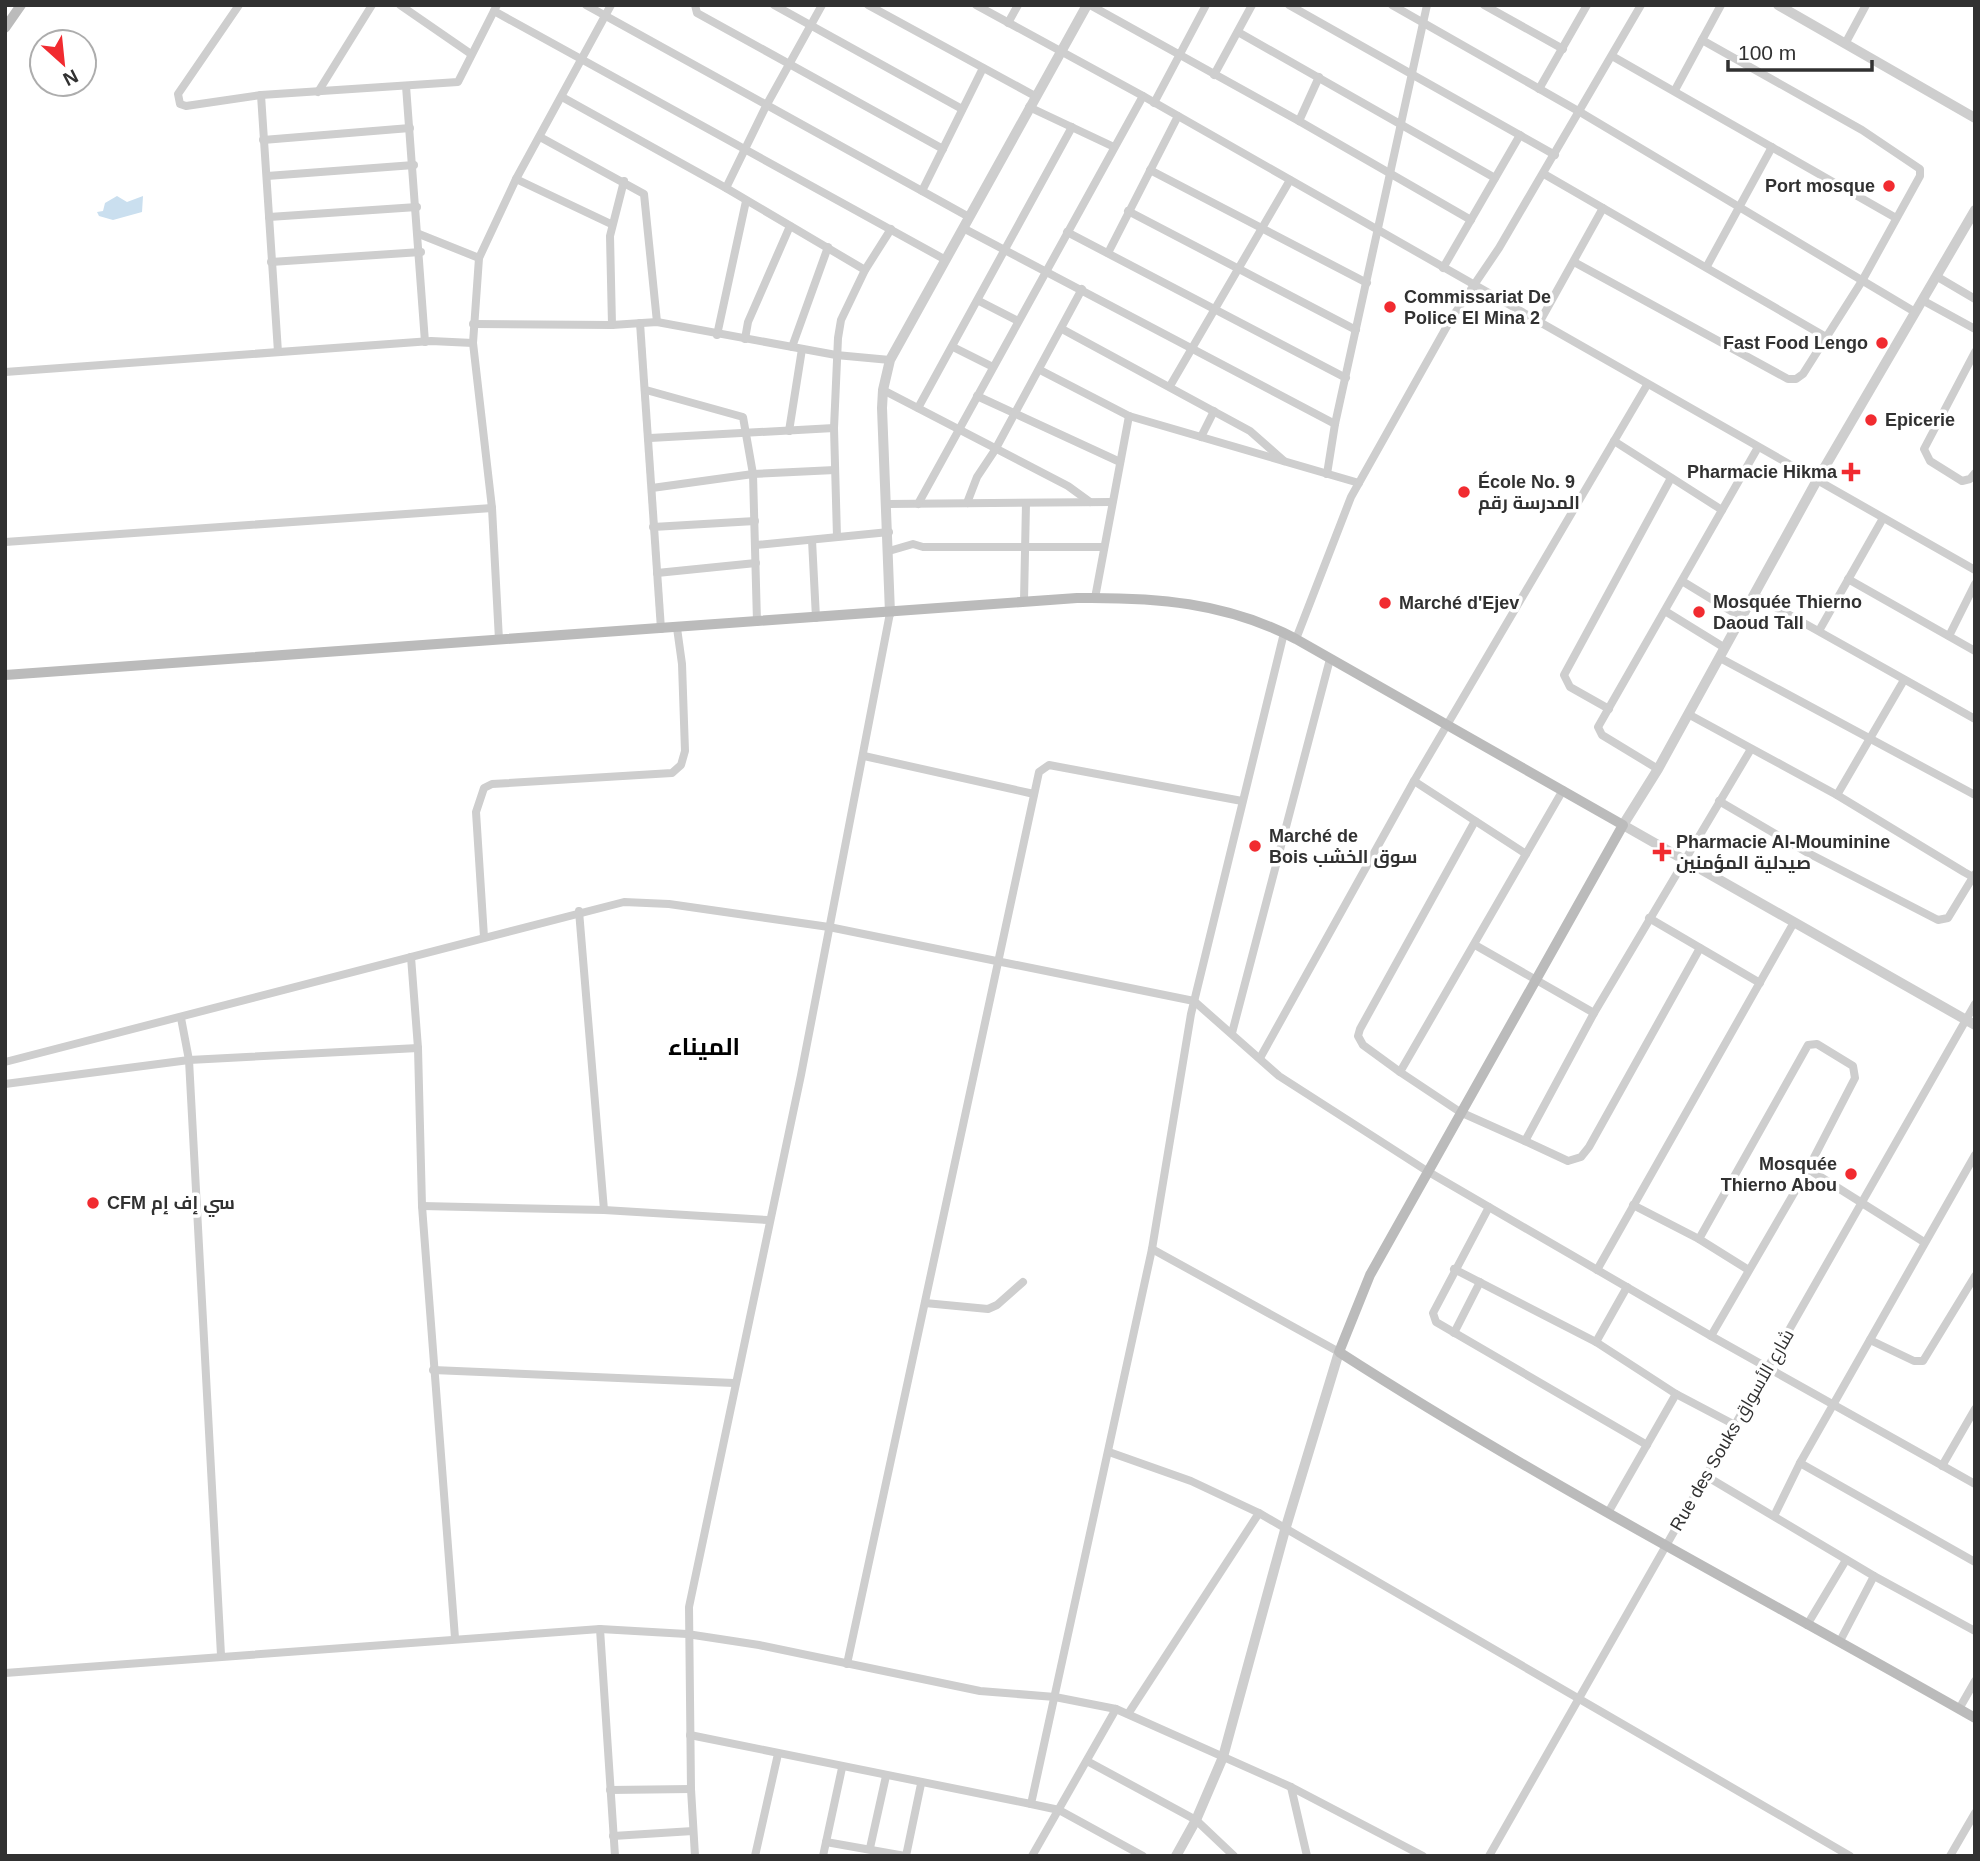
<svg xmlns="http://www.w3.org/2000/svg" width="1980" height="1861" font-family="Helvetica,Cairo,sans-serif">
<style>
.water{fill:#cadfef}
.lines{fill:none;stroke-linecap:round;stroke-linejoin:round}
.minor{stroke:#cecece;stroke-width:8}
.tertiary{stroke:#cecece;stroke-width:10}
.secondary{stroke:#bbb;stroke-width:10}
.poi-dot{fill:#f12b30;stroke:#fff;stroke-width:2.5}
.labels{text-anchor:middle;stroke-width:7;stroke-linejoin:round;paint-order:stroke}
.poi-label{font-size:18px;font-weight:bold;fill:#313131;stroke:#fff;text-anchor:start}
.street-label{font-size:18px;fill:#313131;stroke:#fff}
.district-label{font-size:24px;font-weight:bold;fill:#000;stroke:#fff}
</style>
<rect width="100%" height="100%" fill="#fff"/>
<polygon class="water" points="117,196 127,202 143,196 142,212 113,220 99,216 97,212 103,211 105,203"/>
<g class="lines">
<g class="minor">
<polyline points="239,5 178,94 180,104 186,106 261,95 458,82 497,5"/>
<polyline points="400,5 471,54"/>
<polyline points="586,5 969,217"/>
<polyline points="695,5 697,13 943,149"/>
<polyline points="774,5 962,109"/>
<polyline points="868,5 1035,96"/>
<polyline points="976,5 1143,96 1975,570"/>
<polyline points="1090,5 1299,121 1471,220"/>
<polyline points="1289,5 1555,155"/>
<polyline points="1392,5 1580,112 1915,312"/>
<polyline points="1484,5 1563,49"/>
<polyline points="494,11 944,259"/>
<polyline points="1008,23 1018,5"/>
<polyline points="1238,32 1495,178"/>
<polyline points="1845,44 1866,5"/>
<polyline points="1612,56 1896,218"/>
<polyline points="1214,75 1252,5"/>
<polyline points="406,86 425,342"/>
<polyline points="1539,89 1587,5"/>
<polyline points="1675,90 1721,5"/>
<polyline points="318,92 372,5"/>
<polyline points="261,95 278,352"/>
<polyline points="562,97 726,188 865,270"/>
<polyline points="1154,103 1206,5"/>
<polyline points="1029,107 1114,147"/>
<polyline points="1299,121 1319,77"/>
<polyline points="540,137 644,194 657,322"/>
<polyline points="263,140 410,128"/>
<polyline points="1150,170 1367,283"/>
<polyline points="1544,174 1826,337"/>
<polyline points="267,176 414,165"/>
<polyline points="516,179 611,224"/>
<polyline points="726,188 766,106 822,5"/>
<polyline points="922,191 983,68"/>
<polyline points="1128,211 1356,330"/>
<polyline points="269,217 417,207"/>
<polyline points="963,228 1335,424"/>
<polyline points="1067,232 1346,378"/>
<polyline points="419,234 479,258"/>
<polyline points="1108,253 1178,116"/>
<polyline points="271,262 421,252"/>
<polyline points="1574,262 1788,379 1796,379 1803,374 1862,281 1920,176 1920,169 1862,130 1702,40"/>
<polyline points="1707,266 1772,147"/>
<polyline points="1443,268 1520,135"/>
<polyline points="1936,276 1975,299"/>
<polyline points="1922,300 1975,329"/>
<polyline points="979,301 1018,321"/>
<polyline points="640,323 661,629"/>
<polyline points="1539,323 1603,208"/>
<polyline points="473,324 612,325 657,322 836,355 890,360"/>
<polyline points="612,325 610,236 624,181"/>
<polyline points="1062,329 1250,431 1284,461"/>
<polyline points="717,335 746,201"/>
<polyline points="745,339 748,322 790,226"/>
<polyline points="792,347 828,247"/>
<polyline points="953,347 993,367"/>
<polyline points="1975,352 1924,449 1930,461 1962,481 1970,479 1975,473"/>
<polyline points="1040,370 1129,416 1359,483"/>
<polyline points="5,372 431,341 473,343"/>
<polyline points="1170,386 1290,180"/>
<polyline points="646,390 743,417 753,474 757,622"/>
<polyline points="883,390 1068,486 1090,502"/>
<polyline points="977,396 1120,462"/>
<polyline points="918,408 1072,127"/>
<polyline points="789,431 802,349"/>
<polyline points="1201,437 1214,411"/>
<polyline points="650,438 834,428"/>
<polyline points="1614,441 1722,510"/>
<polyline points="1327,474 1335,424 1427,5"/>
<polyline points="652,488 753,474 835,470"/>
<polyline points="967,503 977,477 995,450 1082,289"/>
<polyline points="888,504 1112,502"/>
<polyline points="918,504 1143,96"/>
<polyline points="653,527 755,521"/>
<polyline points="837,537 834,428 838,338 841,320 865,270 891,229"/>
<polyline points="812,540 816,618"/>
<polyline points="5,542 492,508"/>
<polyline points="756,545 889,532"/>
<polyline points="889,551 913,544 923,547 1103,547"/>
<polyline points="657,573 756,563"/>
<polyline points="1848,579 1975,651"/>
<polyline points="1682,581 1741,617"/>
<polyline points="1754,595 1975,719"/>
<polyline points="1095,598 1129,416"/>
<polyline points="1024,601 1026,503"/>
<polyline points="1665,611 1725,648"/>
<polyline points="1820,629 1882,520"/>
<polyline points="1949,636 1975,584"/>
<polyline points="1296,639 1351,497 1451,319 1499,248 1641,5"/>
<polyline points="499,640 492,508 473,343 479,258 516,179 611,5"/>
<polyline points="1720,658 1975,795"/>
<polyline points="1609,709 1570,687 1564,675 1671,478"/>
<polyline points="1688,714 1837,795 1964,872 1973,877 1975,874"/>
<polyline points="864,756 1034,794"/>
<polyline points="1658,769 1602,735 1598,727 1757,449"/>
<polyline points="1414,781 1526,854"/>
<polyline points="1563,790 1400,1072 1460,1112 1525,1141 1594,1013 1751,749"/>
<polyline points="1837,795 1904,680"/>
<polyline points="1719,801 1808,853 1938,920 1948,918 1973,877"/>
<polyline points="579,911 604,1210"/>
<polyline points="1649,918 1760,983"/>
<polyline points="484,937 476,812 484,788 492,784 672,773 681,765 685,751 682,664 677,628"/>
<polyline points="1475,945 1594,1013"/>
<polyline points="411,957 418,1048 422,1206 455,1638"/>
<polyline points="181,1018 189,1060 221,1655"/>
<polyline points="1232,1033 1330,659"/>
<polyline points="1260,1058 1414,781 1647,385"/>
<polyline points="5,1062 624,902 669,904 829,927 1194,1001 1279,1076 1427,1171 1711,1336 1975,1484"/>
<polyline points="1400,1072 1363,1045 1358,1036 1360,1029 1475,821"/>
<polyline points="5,1084 189,1060 418,1048"/>
<polyline points="1525,1141 1568,1161 1581,1157 1589,1147 1700,948"/>
<polyline points="1808,1169 1924,1242"/>
<polyline points="1633,1205 1699,1239"/>
<polyline points="422,1206 604,1210 768,1220"/>
<polyline points="1489,1207 1433,1313 1436,1322 1647,1445"/>
<polyline points="1152,1249 1339,1352"/>
<polyline points="1454,1269 1596,1342 1676,1394 1735,1425"/>
<polyline points="1597,1270 1793,924"/>
<polyline points="925,1303 988,1309 997,1305 1023,1282"/>
<polyline points="1454,1333 1480,1282"/>
<polyline points="1711,1336 1808,1169 1855,1078 1853,1066 1817,1044 1808,1045 1699,1239 1747,1269"/>
<polyline points="1870,1340 1914,1361 1923,1361 1975,1276"/>
<polyline points="1596,1342 1627,1287"/>
<polyline points="433,1370 734,1383"/>
<polyline points="1109,1452 1191,1481 1259,1513 1850,1856"/>
<polyline points="1800,1463 1975,1562"/>
<polyline points="1942,1466 1975,1409"/>
<polyline points="1706,1476 1874,1576 1840,1641"/>
<polyline points="1609,1511 1676,1394"/>
<polyline points="1774,1516 1800,1463 1975,1155"/>
<polyline points="1874,1576 1975,1631"/>
<polyline points="1807,1625 1846,1560"/>
<polyline points="600,1629 615,1856"/>
<polyline points="847,1664 1039,772 1049,765 1242,801"/>
<polyline points="5,1673 600,1629 687,1634 759,1645 980,1691 1055,1697 1116,1709 1291,1787 1423,1856"/>
<polyline points="1959,1709 1975,1681"/>
<polyline points="1128,1714 1259,1513"/>
<polyline points="690,1735 1031,1804"/>
<polyline points="1087,1761 1196,1820 1234,1856"/>
<polyline points="1291,1787 1307,1856"/>
<polyline points="610,1790 691,1789"/>
<polyline points="613,1836 693,1831"/>
<polyline points="826,1842 905,1856"/>
<polyline points="870,1848 886,1776"/>
<polyline points="695,1856 691,1789 689,1607 801,1075 890,613"/>
<polyline points="755,1856 778,1754"/>
<polyline points="823,1856 842,1768"/>
<polyline points="906,1856 921,1784"/>
<polyline points="1032,1856 1116,1709"/>
<polyline points="1143,1856 1059,1810 1031,1804 1152,1249 1191,1014 1284,633"/>
<polyline points="1489,1856 1975,1004"/>
<polyline points="1950,1856 1975,1813"/>
</g>
<g class="tertiary">
<polyline points="1778,5 1975,118"/>
<polyline points="1975,210 1816,482 1658,769 1623,825 1975,1025"/>
<polyline points="890,613 882,408 883,390 890,360 1087,5"/>
<polyline points="1176,1856 1196,1820 1223,1757 1285,1530 1339,1352"/>
</g>
<g class="secondary">
<polyline points="5,28 21,5"/>
<path d="M5 675 1077 598C1154 597 1226 602 1296 639L1623 825 1370 1275 1339 1352C1544 1484 1763 1597 1975 1718"/>
</g>
</g>
<g class="poi-dot">
<circle cx="1889" cy="186" r="7"/>
<circle cx="1390" cy="307" r="7"/>
<circle cx="1882" cy="343" r="7"/>
<circle cx="1871" cy="420" r="7"/>
<path d="M1847.5 461.5h7v7h7v7h-7v7h-7v-7h-7v-7h7z"/>
<circle cx="1464" cy="492" r="7"/>
<circle cx="1385" cy="603" r="7"/>
<circle cx="1699" cy="612" r="7"/>
<circle cx="1255" cy="846" r="7"/>
<path d="M1658.5 841.5h7v7h7v7h-7v7h-7v-7h-7v-7h7z"/>
<circle cx="1851" cy="1174" r="7"/>
<circle cx="93" cy="1203" r="7"/>
</g>
<g class="labels">
<g class="poi-label">
<text x="1875" y="192" text-anchor="end">Port mosque</text>
<text x="1404" y="303">Commissariat De<tspan x="1404" dy="21">Police El Mina 2</tspan></text>
<text x="1868" y="349" text-anchor="end">Fast Food Lengo</text>
<text x="1885" y="426">Epicerie</text>
<text x="1837" y="478" text-anchor="end">Pharmacie Hikma</text>
<text x="1478" y="488">École No. 9<tspan x="1478" dy="21">المدرسة رقم</tspan></text>
<text x="1713" y="608">Mosquée Thierno<tspan x="1713" dy="21">Daoud Tall</tspan></text>
<text x="1399" y="609">Marché d'Ejev</text>
<text x="1269" y="842">Marché de<tspan x="1269" dy="21">Bois سوق الخشب</tspan></text>
<text x="1676" y="848">Pharmacie Al-Mouminine<tspan x="1676" dy="21">صيدلية المؤمنين</tspan></text>
<text x="1837" y="1170" text-anchor="end">Mosquée<tspan x="1837" dy="21">Thierno Abou</tspan></text>
<text x="107" y="1209">CFM سي إف إم</text>
</g>
<g class="street-label">
<text transform="translate(1732 1430) rotate(-60)" y="6">Rue des Souks شارع الأسواق</text>
</g>
<g class="district-label">
<text x="704" y="1055">الميناء</text>
</g>
</g>
<rect width="1980" height="1861" fill="none" stroke="#313131" stroke-width="14"/>
<g transform="translate(63 63) rotate(153)"><circle r="33" fill="#ffffff" stroke="#adadad" stroke-width="2"/>
<path d="M0-5L12 26L0 18L-12 26Z" fill="#f12b30"/>
<text y="-10" font-size="19" font-weight="bold" text-anchor="middle" fill="#313131">N</text>
</g>
<path d="M1728 60v10h144v-10" fill="none" stroke="#313131" stroke-width="3.5"/>
<text x="1738" y="60" font-size="21" fill="#313131" stroke="#ffffff" stroke-width="5" paint-order="stroke">100 m</text>
</svg>
